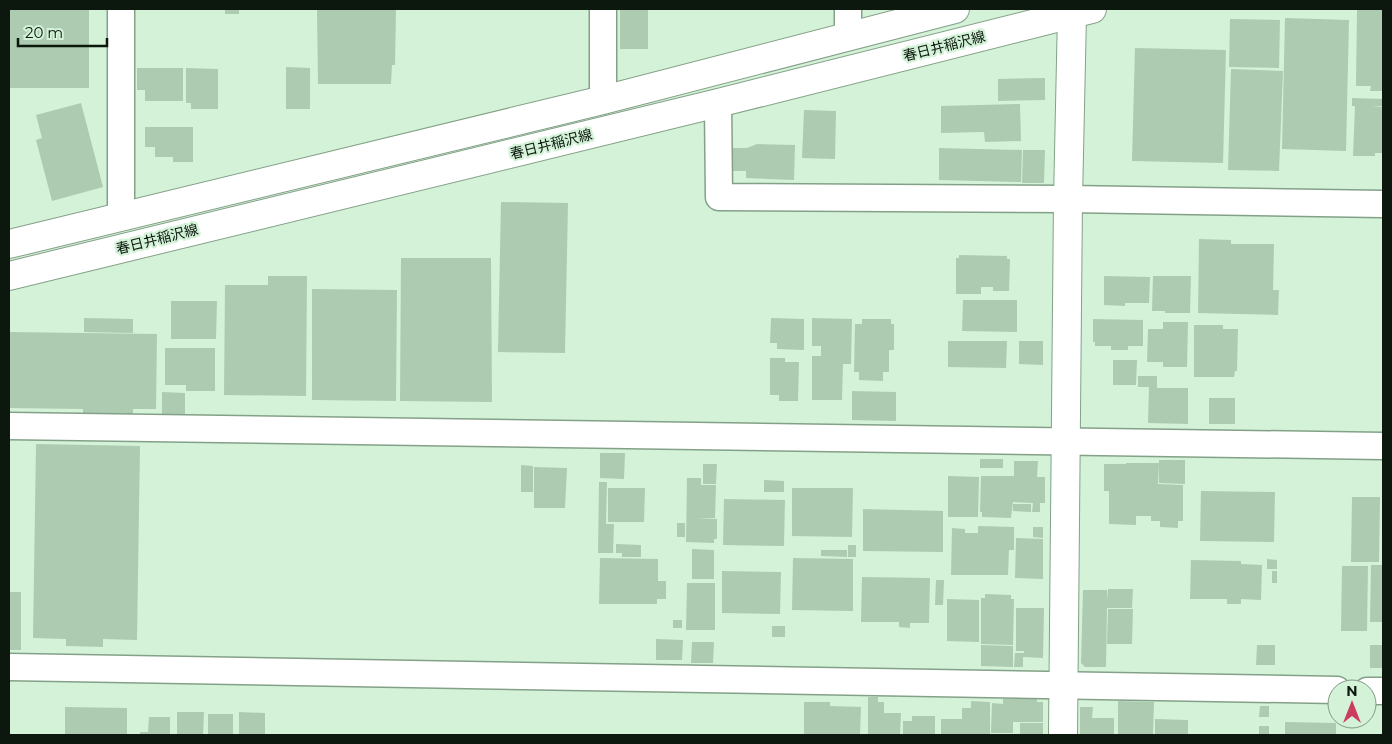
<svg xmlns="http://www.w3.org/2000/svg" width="1392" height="744" font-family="Montserrat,'Noto Sans JP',sans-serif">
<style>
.building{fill:#adcbb1}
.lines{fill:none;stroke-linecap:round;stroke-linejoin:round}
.street-casing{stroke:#84a188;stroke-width:29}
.secondary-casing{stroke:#84a188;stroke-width:30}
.primary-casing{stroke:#84a188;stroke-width:30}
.street{stroke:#fff;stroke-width:26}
.secondary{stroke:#fff;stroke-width:28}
.primary{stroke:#fff;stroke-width:28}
.labels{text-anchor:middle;stroke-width:4.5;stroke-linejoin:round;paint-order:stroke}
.street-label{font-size:14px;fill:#0c170e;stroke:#d3f2d7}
</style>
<rect width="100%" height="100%" fill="#d3f2d7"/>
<g class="building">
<rect x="9" y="9" width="80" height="79"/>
<rect x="225" y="9" width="14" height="5"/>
<polygon points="317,9 396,9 395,65 392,65 391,84 318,84"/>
<rect x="620" y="9" width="28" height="40"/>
<polygon points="1357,9 1383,9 1383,91 1370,91 1371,86 1356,86"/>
<polygon points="1285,18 1349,20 1346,151 1282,149"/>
<polygon points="1230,19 1280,20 1279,68 1229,67"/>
<polygon points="1135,48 1226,50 1223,163 1132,161"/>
<polygon points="286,67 310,68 310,109 286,109"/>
<polygon points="137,68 183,68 183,101 145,101 145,90 137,90"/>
<polygon points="186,68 218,69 218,109 191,109 191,103 186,103"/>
<polygon points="1231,69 1283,71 1279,171 1228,170"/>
<polygon points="1045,78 1045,100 998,101 998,79"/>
<polygon points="1352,98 1383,99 1383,106 1372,107 1383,107 1383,153 1375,153 1375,156 1353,156 1355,106 1352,106"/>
<polygon points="81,103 103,187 52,201 36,140 42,138 36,115"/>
<polygon points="1020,104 1021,141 985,142 984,132 941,133 941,106"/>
<polygon points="804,110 836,111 835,159 802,158"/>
<polygon points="145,127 193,127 193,162 173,162 173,157 155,157 155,147 145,147"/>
<polygon points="757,144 795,145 794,180 746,178 746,171 732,171 733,148 747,148"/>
<polygon points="939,148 1022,150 1021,182 939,180"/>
<polygon points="1023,150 1045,150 1044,183 1022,183"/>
<polygon points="501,202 568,203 565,353 498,352"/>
<polygon points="1199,239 1231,240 1231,244 1274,244 1273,290 1279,290 1278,315 1198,313"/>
<polygon points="959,255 1007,256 1007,259 1010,259 1009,291 993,291 993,287 981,287 981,294 956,294 956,258 959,258"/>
<polygon points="401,258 491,258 492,402 400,401"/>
<polygon points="268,276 307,276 306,396 224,395 225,285 268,285"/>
<polygon points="1104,276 1150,277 1149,303 1125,303 1125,306 1104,305"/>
<polygon points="1153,276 1191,276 1190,313 1165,313 1165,311 1152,311"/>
<polygon points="312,289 397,290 396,401 312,400"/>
<polygon points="963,300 1017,300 1017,332 962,331"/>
<polygon points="171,301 217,301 216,339 171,339"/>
<polygon points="84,318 133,319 133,333 84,332"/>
<polygon points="771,318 804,319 804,350 777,349 777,343 770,343"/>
<polygon points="812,318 852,319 851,364 843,364 842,400 812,400 812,356 821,356 821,346 812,346"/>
<polygon points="862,319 891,319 891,324 894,324 894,350 889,350 889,372 883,372 883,381 859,380 859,372 854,372 855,324 862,324"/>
<polygon points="1093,319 1143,320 1143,346 1128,346 1128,350 1111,350 1111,346 1095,346 1095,342 1093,342"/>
<polygon points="1163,322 1188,322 1187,367 1163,367 1163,362 1147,362 1148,329 1163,329"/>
<polygon points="1194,325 1223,325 1223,329 1238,329 1237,371 1235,371 1234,377 1194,377"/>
<polygon points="9,332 157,334 156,409 133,409 133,414 83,413 83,409 9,408"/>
<polygon points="948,341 1007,341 1006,368 948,367"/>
<polygon points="1019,341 1043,341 1043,365 1019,364"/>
<polygon points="165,348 215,348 215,391 186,391 186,385 165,385"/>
<polygon points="770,358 785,358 785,362 799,362 798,401 779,401 779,395 770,395"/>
<polygon points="1113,360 1137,360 1136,385 1113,385"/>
<polygon points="1138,376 1157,376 1157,388 1188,388 1188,424 1148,423 1149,387 1138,387"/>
<polygon points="852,391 896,392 896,421 852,420"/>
<polygon points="162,392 185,393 185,414 162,414"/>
<rect x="1209" y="398" width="26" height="26"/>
<polygon points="36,444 140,446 137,640 103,639 103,647 66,646 66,639 33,638"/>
<polygon points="600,453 625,453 624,479 600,478"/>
<rect x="980" y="459" width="23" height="9"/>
<polygon points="1159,460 1185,460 1185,484 1159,483"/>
<polygon points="1014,461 1038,461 1037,477 1045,477 1045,503 1040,503 1040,512 1032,512 1033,503 1013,502 1011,518 982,517 982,512 980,512 981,476 1014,476"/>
<polygon points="1126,463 1159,463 1158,484 1183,485 1183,521 1178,521 1178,528 1160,527 1160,521 1151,521 1151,516 1136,516 1136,525 1109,524 1109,491 1104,491 1104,464 1126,464"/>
<polygon points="703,464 717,464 716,484 703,484"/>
<polygon points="521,465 533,466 533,492 521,492"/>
<polygon points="534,467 567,468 565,508 534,508"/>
<polygon points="948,476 979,477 978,517 948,517"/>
<polygon points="687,478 701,478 701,485 716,485 715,518 697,518 717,519 717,539 714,539 714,543 686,542"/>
<polygon points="764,480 784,481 784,492 764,492"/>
<polygon points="599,482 607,482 606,524 614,524 613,553 598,553"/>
<polygon points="608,488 645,488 644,522 608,522"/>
<polygon points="792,488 853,488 852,537 792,536"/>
<polygon points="1201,491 1275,492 1274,542 1200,541"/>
<polygon points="1352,497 1380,497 1379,562 1351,562"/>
<polygon points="724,499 785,500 784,546 723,545"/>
<polygon points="1013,504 1031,504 1031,512 1013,511"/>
<polygon points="863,509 943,511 943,552 863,551"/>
<rect x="677" y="523" width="8" height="14"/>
<polygon points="978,526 1014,527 1014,550 1009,550 1008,575 951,575 952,528 965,529 965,533 978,533"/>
<polygon points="1033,527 1043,527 1043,538 1033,537"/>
<polygon points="1016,538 1043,539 1043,579 1015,578"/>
<polygon points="616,544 641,545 641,557 622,557 622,553 616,553"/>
<rect x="848" y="545" width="8" height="12"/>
<polygon points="692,549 714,550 714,579 692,579"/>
<polygon points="821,550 847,550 847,557 821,556"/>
<polygon points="600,558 658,559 658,581 666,581 666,599 657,599 657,604 599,604"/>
<polygon points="793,558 853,559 853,611 792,610"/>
<polygon points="1267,559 1277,560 1277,569 1267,569"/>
<polygon points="1191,560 1241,561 1241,564 1262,565 1261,600 1241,599 1241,604 1227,604 1227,599 1190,599"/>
<polygon points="1371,565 1383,565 1383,622 1370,622"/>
<polygon points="1342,566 1368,566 1367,631 1341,631"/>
<polygon points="722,571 781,572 780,614 722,613"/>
<rect x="1272" y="571" width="5" height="12"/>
<polygon points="862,577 930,578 929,623 910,623 910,628 899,627 899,622 861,622"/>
<polygon points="936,580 944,580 943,605 935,605"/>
<polygon points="687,583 715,583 715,630 686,630"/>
<polygon points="1108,589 1133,589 1132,608 1107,608 1106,667 1085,667 1081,663 1083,590 1107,590 1107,601"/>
<rect x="9" y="592" width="12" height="58"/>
<polygon points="985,594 1011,595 1011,599 1014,599 1013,645 981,644 981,598 985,598"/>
<polygon points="947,599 979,600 979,642 947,641"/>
<polygon points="1016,608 1044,608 1043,658 1023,657 1023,667 1014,667 1015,653 1024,653 1024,651 1016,651"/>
<polygon points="1108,609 1133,609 1132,644 1107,644"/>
<rect x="673" y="620" width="9" height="8"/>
<rect x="772" y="626" width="13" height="11"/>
<polygon points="656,639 683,640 682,660 656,660"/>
<polygon points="692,642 714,642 713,663 691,663"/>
<polygon points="981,645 1013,646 1013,667 981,666"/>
<polygon points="1257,645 1275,645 1275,665 1256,665"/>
<rect x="1370" y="645" width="13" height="23"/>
<polygon points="868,697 878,697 878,702 884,702 884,713 901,713 900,735 868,735"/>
<polygon points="1003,699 1037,699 1037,702 1043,702 1043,722 1013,722 1013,733 991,733 992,703 1003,704"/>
<polygon points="971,701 990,702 990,735 941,735 941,719 962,719 962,708 971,708"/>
<polygon points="1118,701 1154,702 1153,735 1118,735"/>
<polygon points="804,702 830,702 830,706 861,707 860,735 804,735"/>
<polygon points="1260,706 1269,706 1269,717 1259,717"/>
<polygon points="65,707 127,708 127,735 65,735"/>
<polygon points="1080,707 1093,707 1092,718 1114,718 1114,735 1080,735"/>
<polygon points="177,712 204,712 203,735 177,735"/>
<polygon points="239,712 265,713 265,735 239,735"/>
<rect x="208" y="714" width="25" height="21"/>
<polygon points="912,716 935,716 935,735 903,735 903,721 912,721"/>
<polygon points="149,717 170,717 170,735 140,735 140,732 148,732"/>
<polygon points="1155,719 1188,720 1188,735 1155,735"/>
<polygon points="1285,722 1336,723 1336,735 1285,735"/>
<rect x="1020" y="723" width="23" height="12"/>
<rect x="1259" y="726" width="10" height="9"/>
</g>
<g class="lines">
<g class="street-casing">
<g id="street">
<polyline points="848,36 848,9"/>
<polyline points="603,100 603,9"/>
<polyline points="718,103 719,197 1068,199 1383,204"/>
<polyline points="121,216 121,9"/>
<polyline points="9,426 1383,446"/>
<polyline points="9,667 1337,690"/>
<polyline points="1367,691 1383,691"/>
</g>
</g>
<g class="secondary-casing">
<polyline id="secondary" points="1063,735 1068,199 1072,14"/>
</g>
<g class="primary-casing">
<g id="primary">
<polyline points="9,244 603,100 955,9"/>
<polyline points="9,276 718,103 1092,9"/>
</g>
</g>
<use href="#street" class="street"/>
<use href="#secondary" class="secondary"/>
<use href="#primary" class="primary"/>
</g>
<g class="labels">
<g class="street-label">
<text transform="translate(944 46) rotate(-14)" y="5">春日井稲沢線</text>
<text transform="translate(551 144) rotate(-14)" y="5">春日井稲沢線</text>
<text transform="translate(157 239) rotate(-14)" y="5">春日井稲沢線</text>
</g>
</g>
<rect width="1392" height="744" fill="none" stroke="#0c170e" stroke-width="20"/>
<g transform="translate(1352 704)"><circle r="24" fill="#d3f2d7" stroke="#839a87"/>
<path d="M0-4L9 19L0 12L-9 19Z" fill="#cc3c5f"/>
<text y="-8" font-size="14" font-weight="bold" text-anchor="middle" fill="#0c170e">N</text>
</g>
<path d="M18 38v8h89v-8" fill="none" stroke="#0c170e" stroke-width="2.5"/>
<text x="25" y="38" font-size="15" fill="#0c170e" stroke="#d3f2d7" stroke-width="4" paint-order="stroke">20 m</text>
</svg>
